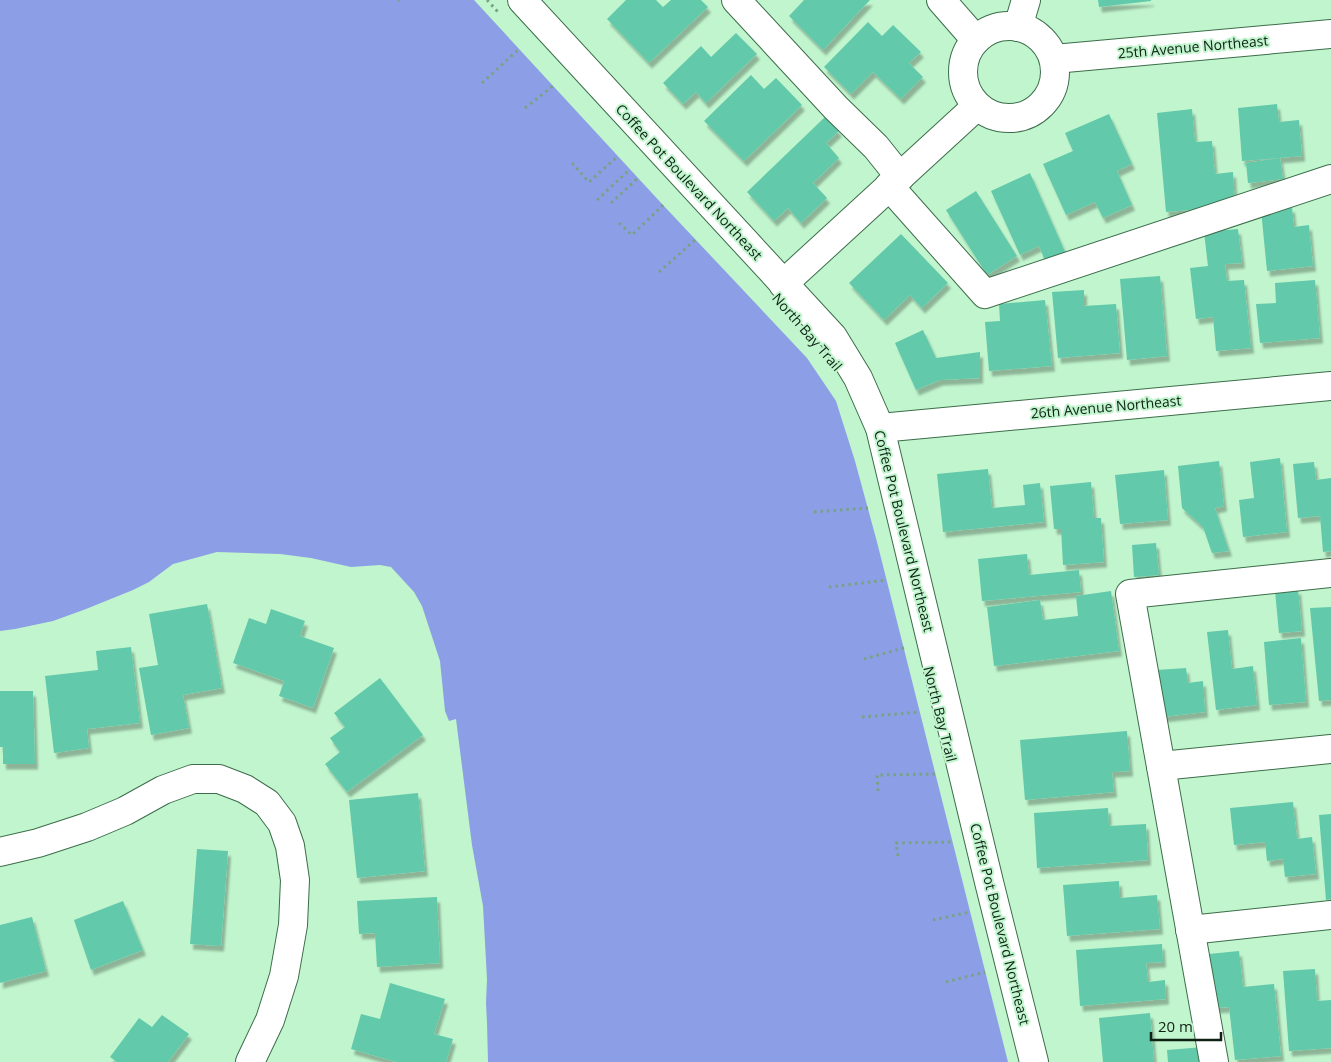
<svg xmlns="http://www.w3.org/2000/svg" width="1331" height="1062" font-family="'Open Sans',sans-serif">
<style>
.water{fill:#8c9fe6}
.building{fill:#62c9ab;filter:url(#shadow)}
.lines{fill:none;stroke-linecap:round;stroke-linejoin:round}
.minor-casing{stroke:#3c6d4a;stroke-width:30}
.path{stroke:#79a183;stroke-width:3;stroke-dasharray:2.5 4;stroke-linecap:butt}
.minor{stroke:#fff;stroke-width:28}
.labels{text-anchor:middle;stroke-width:4;stroke-linejoin:round;paint-order:stroke}
.street-label{font-size:14px;fill:#0e2214;stroke:#c0f5cd}
</style>
<defs>
<filter id="shadow"><feDropShadow dx="3" dy="5.5" stdDeviation="1" flood-color="#0004"/></filter>
</defs>
<rect width="100%" height="100%" fill="#c0f5cd"/>
<polygon class="water" points="0,0 474,0 663,205 807,358 836,401 855,461 877,542 1008,1062 488,1062 487,1023 486,1003 487,979 483,906 472,845 456,719 449,721 445,711 440,661 422,606 414,592 391,567 380,565 351,567 311,558 280,554 217,552 173,564 149,582 133,590 86,609 53,621 15,629 0,631"/>
<g class="building">
<polygon points="626,0 656,0 663,7 671,0 701,0 708,7 649,63 607,19"/>
<polygon points="804,0 870,0 823,50 789,16"/>
<polygon points="1098,0 1151,0 1151,1 1099,7"/>
<polygon points="868,22 882,36 893,25 921,52 909,63 923,77 901,99 873,72 851,94 824,67"/>
<polygon points="736,33 757,54 706,103 696,92 683,104 663,83 701,46 711,57"/>
<polygon points="751,75 764,89 776,78 802,105 744,161 704,121"/>
<polygon points="1277,104 1279,122 1299,120 1302,156 1242,161 1238,108"/>
<polygon points="1192,109 1195,142 1212,141 1215,174 1233,172 1235,206 1166,212 1157,113"/>
<polygon points="1109,114 1132,164 1117,171 1132,205 1103,218 1095,202 1066,215 1043,164 1073,151 1065,133"/>
<polygon points="825,117 839,131 826,143 839,158 813,183 827,198 801,223 788,208 774,221 747,192"/>
<polygon points="1280,158 1283,179 1248,183 1246,163"/>
<polygon points="1030,173 1066,254 1046,263 1039,246 1020,255 991,191"/>
<polygon points="976,191 1017,256 987,275 946,210"/>
<polygon points="1292,207 1294,227 1309,225 1313,266 1267,271 1261,210"/>
<polygon points="1238,229 1242,263 1225,264 1227,281 1244,280 1251,348 1216,351 1213,317 1196,319 1190,268 1208,266 1204,232"/>
<polygon points="901,234 948,283 922,308 910,295 884,320 849,283"/>
<polygon points="1160,276 1167,356 1127,360 1120,279"/>
<polygon points="1315,280 1320,338 1260,343 1256,304 1276,303 1275,283"/>
<polygon points="1084,290 1084,306 1116,304 1120,353 1058,358 1052,292"/>
<polygon points="1045,300 1052,366 989,371 985,322 1000,321 999,304"/>
<polygon points="923,330 936,358 980,352 980,378 940,380 916,390 895,343"/>
<polygon points="1280,458 1287,532 1243,537 1239,500 1254,498 1250,462"/>
<polygon points="1219,461 1224,506 1215,508 1229,551 1212,553 1203,527 1182,508 1178,466"/>
<polygon points="1314,462 1316,480 1331,478 1331,551 1323,552 1320,516 1298,518 1293,464"/>
<polygon points="988,469 992,508 1025,505 1023,485 1040,483 1044,522 943,532 937,474"/>
<polygon points="1164,470 1168,520 1120,524 1115,475"/>
<polygon points="1091,482 1094,518 1101,518 1104,562 1063,565 1061,529 1054,529 1050,486"/>
<polygon points="1156,543 1159,575 1134,577 1132,545"/>
<polygon points="1027,554 1029,575 1079,570 1081,592 982,601 978,559"/>
<polygon points="1298,589 1302,631 1279,633 1275,591"/>
<polygon points="1111,591 1119,651 994,666 987,607 1040,600 1043,620 1078,616 1076,596"/>
<polygon points="207,604 222,688 183,695 189,728 151,735 139,668 158,665 149,614"/>
<polygon points="1331,607 1331,700 1319,701 1310,608"/>
<polygon points="271,609 305,621 300,636 334,648 313,708 279,696 284,681 233,663 249,618 266,624"/>
<polygon points="1228,630 1232,669 1253,666 1257,705 1216,710 1207,632"/>
<polygon points="1301,638 1306,702 1269,705 1264,642"/>
<polygon points="131,647 140,723 87,729 89,748 54,753 45,676 98,670 96,651"/>
<polygon points="1186,668 1188,683 1203,681 1205,712 1162,717 1157,670"/>
<polygon points="380,678 423,735 347,792 325,764 340,752 330,738 345,727 334,713"/>
<polygon points="0,691 33,691 35,764 3,764 3,747 0,747"/>
<polygon points="1127,731 1130,771 1112,772 1114,792 1025,800 1020,740"/>
<polygon points="418,793 425,871 357,878 349,800"/>
<polygon points="1293,802 1297,839 1312,837 1316,874 1285,877 1283,859 1267,861 1265,842 1234,845 1230,808"/>
<polygon points="1108,808 1109,826 1146,824 1148,860 1037,868 1034,813"/>
<polygon points="1331,814 1331,899 1326,900 1319,815"/>
<polygon points="197,849 228,851 221,946 190,944"/>
<polygon points="1119,881 1120,898 1157,895 1160,929 1067,936 1063,885"/>
<polygon points="437,897 440,963 377,967 375,933 359,934 357,901"/>
<polygon points="123,901 143,950 91,970 74,920"/>
<polygon points="32,917 46,971 0,983 0,925"/>
<polygon points="1162,944 1163,962 1146,963 1148,982 1165,980 1166,999 1080,1006 1076,950"/>
<polygon points="1239,951 1243,987 1274,984 1281,1056 1235,1060 1229,1007 1214,1008 1209,954"/>
<polygon points="1315,969 1317,1001 1331,1000 1331,1048 1289,1051 1283,971"/>
<polygon points="390,983 445,999 434,1034 453,1039 446,1062 396,1062 351,1049 361,1014 380,1019"/>
<polygon points="1150,1013 1154,1062 1103,1062 1099,1018"/>
<polygon points="162,1015 189,1034 168,1062 117,1062 110,1057 139,1018 152,1027"/>
<polygon points="1204,1047 1205,1062 1168,1062 1167,1050"/>
</g>
<g class="lines">
<g class="minor-casing">
<g id="minor">
<polyline points="522,0 833,337 858,378 880,428 989,882 1034,1062"/>
<polyline points="736,0 836,108 876,147 900,177"/>
<polyline points="941,0 976,40"/>
<circle cx="1009" cy="72" r="46"/>
<polyline points="1018,27 1026,0"/>
<polyline points="1054,59 1331,34"/>
<polyline points="889,186 985,294 1331,179"/>
<polyline points="783,284 977,106"/>
<polyline points="880,428 1331,386"/>
<polyline points="1161,766 1331,749"/>
<polyline points="0,852 38,843 87,827 125,811 163,790 193,779 219,779 245,789 267,803 282,823 290,846 295,880 293,925 284,976 270,1020 250,1062"/>
<polyline points="1190,930 1331,915"/>
<polyline points="1214,1062 1130,594 1331,573"/>
</g>
</g>
<g class="path">
<polyline points="487,0 498,12"/>
<polyline points="398,1 399,0"/>
<polyline points="482,83 519,49"/>
<polyline points="525,108 553,86"/>
<polyline points="572,163 589,182 618,156"/>
<polyline points="597,200 630,169"/>
<polyline points="611,203 638,178"/>
<polyline points="619,223 632,235 663,205"/>
<polyline points="659,272 695,240"/>
<polyline points="814,512 868,508"/>
<polyline points="829,587 887,580"/>
<polyline points="864,659 904,648"/>
<polyline points="862,717 920,712"/>
<polyline points="878,791 877,775 935,774"/>
<polyline points="898,856 896,843 952,842"/>
<polyline points="933,920 970,912"/>
<polyline points="946,982 985,972"/>
</g>
<use href="#minor" class="minor"/>
</g>
<g class="labels">
<g class="street-label">
<text transform="translate(1193 47) rotate(-5)" y="5">25th Avenue Northeast</text>
<text transform="translate(689 182) rotate(47)" y="5">Coffee Pot Boulevard Northeast</text>
<text transform="translate(807 332) rotate(49)" y="5">North Bay Trail</text>
<text transform="translate(1106 407) rotate(-5)" y="5">26th Avenue Northeast</text>
<text transform="translate(904 531) rotate(76)" y="5">Coffee Pot Boulevard Northeast</text>
<text transform="translate(940 714) rotate(76)" y="5">North Bay Trail</text>
<text transform="translate(1000 924) rotate(76)" y="5">Coffee Pot Boulevard Northeast</text>
</g>
</g>
<path d="M1151 1032v8h70v-8" fill="none" stroke="#0e2214" stroke-width="2.5"/>
<text x="1158" y="1032" font-size="15" fill="#0e2214" stroke="#c0f5cd" stroke-width="4" paint-order="stroke">20 m</text>
</svg>
